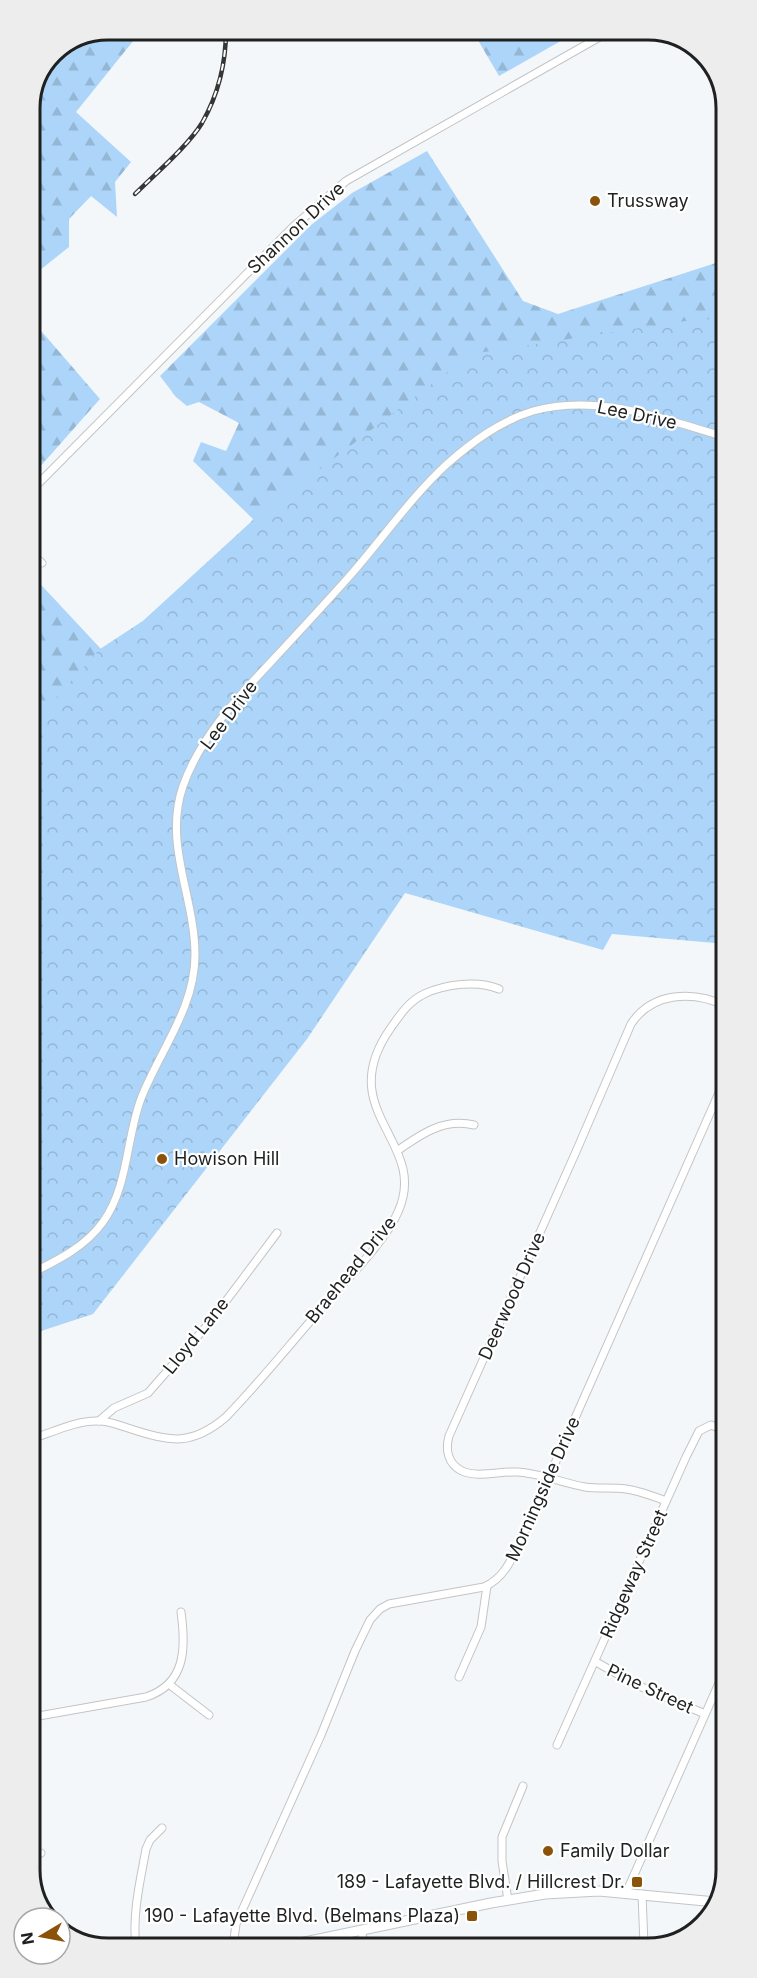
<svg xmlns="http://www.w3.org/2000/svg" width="757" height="1978" font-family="Inter,sans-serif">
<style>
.forest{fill:url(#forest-firs)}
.park{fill:url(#park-crowns)}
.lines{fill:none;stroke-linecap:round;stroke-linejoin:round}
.minor-casing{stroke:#c2c5c7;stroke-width:9}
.secondary-casing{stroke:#c2c5c7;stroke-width:11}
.minor{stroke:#fff;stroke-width:7}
.secondary{stroke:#fff;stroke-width:9}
.rail-casing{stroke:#353636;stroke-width:4.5}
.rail{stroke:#fff;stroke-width:2;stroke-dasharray:7;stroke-linecap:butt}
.poi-dot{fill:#8b5309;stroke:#fff;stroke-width:2}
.labels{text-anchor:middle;stroke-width:4.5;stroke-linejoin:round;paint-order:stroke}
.poi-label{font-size:18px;fill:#1f2020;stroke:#fff;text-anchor:start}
.street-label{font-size:18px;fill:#1f2020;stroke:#fff}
.rim{fill:none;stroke:#1f2020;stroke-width:3}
</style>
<defs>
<pattern id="forest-firs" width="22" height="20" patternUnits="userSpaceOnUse" patternTransform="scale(1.5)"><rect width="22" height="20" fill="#acd5f9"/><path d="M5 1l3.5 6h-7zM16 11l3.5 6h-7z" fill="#94b7d5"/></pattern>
<pattern id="park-crowns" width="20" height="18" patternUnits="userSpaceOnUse" patternTransform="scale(1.5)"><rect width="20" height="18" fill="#acd5f9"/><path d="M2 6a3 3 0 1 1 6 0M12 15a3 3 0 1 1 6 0" fill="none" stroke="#94b7d5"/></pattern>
</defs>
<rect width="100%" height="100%" fill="#f4f7f9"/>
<g class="forest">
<polygon points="108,30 142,30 76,112 131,162 115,182 117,217 91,196 69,219 69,247 30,278 30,103 53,53"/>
<polygon points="472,30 580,30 499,76"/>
<polygon points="427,151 523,301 558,314 725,260 726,940 290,764 32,1240 31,574 101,649 143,621 250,524 253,519 193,461 201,442 226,451 239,423 199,402 187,406 176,397 160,376 311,225 352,193"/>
<polygon points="30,318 100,399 31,477"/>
</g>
<polygon class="park" points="725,315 726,944 612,934 603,950 405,893 307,1039 93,1314 32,1334 31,725 100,649 143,621 253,520 471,354"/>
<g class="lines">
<g class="minor-casing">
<g id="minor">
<polyline points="31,491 293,227 346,181 612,30"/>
<polyline points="31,553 42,563"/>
<path d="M397 1151C421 1134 444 1118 474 1125"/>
<path d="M32 1273C58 1260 85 1247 103 1222 129 1186 126 1136 142 1096 161 1049 195 1007 195 955 195 897 163 844 183 786 200 738 236 699 270 663 296 635 322 607 347 579 381 541 410 498 447 464 472 442 500 421 533 411 598 393 663 419 725 437"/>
<polyline points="99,1421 114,1408 148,1393 211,1321 277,1233"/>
<path d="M32 1439C53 1432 77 1420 99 1421 110 1421 121 1426 131 1429 171 1442 192 1446 226 1417 262 1380 294 1339 328 1301 349 1277 386 1240 398 1212 430 1141 332 1113 390 1029 400 1015 408 1002 424 994 445 984 478 980 499 989"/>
<path d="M666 1501C653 1496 640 1491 626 1489 612 1487 598 1489 585 1487 562 1483 540 1473 517 1472 500 1471 478 1478 462 1471 448 1464 445 1450 449 1436L575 1154 631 1024C652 992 693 990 726 1006"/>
<polyline points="596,1662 637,1685 705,1714"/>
<polyline points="459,1677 481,1627 487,1586"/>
<polyline points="170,1685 209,1715"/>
<path d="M33 1717 146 1697C186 1684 186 1648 181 1612"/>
<polyline points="557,1745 686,1457 699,1431 711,1425 726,1431"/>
<polyline points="33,1856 41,1853"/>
<polyline points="626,1893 727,1665"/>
<polyline points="642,1894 644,1945"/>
<polyline points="508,1900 502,1861 502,1837 523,1786"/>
<polyline points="712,1902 712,1914"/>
<polyline points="362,1930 363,1947"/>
<path d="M233 1947 236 1924 321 1735 355 1651 370 1620 380 1609 389 1604 484 1587C507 1577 514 1553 525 1531L726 1077"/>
<path d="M136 1948C132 1914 140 1882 146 1849L150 1840 162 1828"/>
</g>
</g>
<g class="secondary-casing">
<polyline id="secondary" points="281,1947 491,1903 545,1894 599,1891 716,1902"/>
</g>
<use href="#minor" class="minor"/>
<use href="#secondary" class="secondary"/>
<g class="rail-casing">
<path id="rail" d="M135 194C155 174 188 146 202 123 218 95 226 62 226 30"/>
</g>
<use href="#rail" class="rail"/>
</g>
<g class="poi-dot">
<circle cx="595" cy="201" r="6"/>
<circle cx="162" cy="1159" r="6"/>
<circle cx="548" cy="1851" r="6"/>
<rect x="631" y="1876" width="12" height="12" rx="3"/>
<rect x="466" y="1910" width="12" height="12" rx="3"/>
</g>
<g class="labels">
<g class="poi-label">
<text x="607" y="207">Trussway</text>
<text x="174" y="1165">Howison Hill</text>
<text x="560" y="1857">Family Dollar</text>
<text x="625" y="1888" text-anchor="end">189 - Lafayette Blvd. / Hillcrest Dr.</text>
<text x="460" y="1922" text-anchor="end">190 - Lafayette Blvd. (Belmans Plaza)</text>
</g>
<g class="street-label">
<text transform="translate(296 228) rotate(-43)" y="6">Shannon Drive</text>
<text transform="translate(637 415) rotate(12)" y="6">Lee Drive</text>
<text transform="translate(229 715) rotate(-53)" y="6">Lee Drive</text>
<text transform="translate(351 1270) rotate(-51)" y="6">Braehead Drive</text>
<text transform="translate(512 1296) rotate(-66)" y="6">Deerwood Drive</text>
<text transform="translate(196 1336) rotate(-51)" y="6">Lloyd Lane</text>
<text transform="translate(543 1489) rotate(-66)" y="6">Morningside Drive</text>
<text transform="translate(634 1574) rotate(-66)" y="6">Ridgeway Street</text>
<text transform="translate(650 1689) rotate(25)" y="6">Pine Street</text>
</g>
</g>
<path d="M0 0H757V1978H0ZM108 40H648A68 68 0 0 1 716 108V1870A68 68 0 0 1 648 1938H108A68 68 0 0 1 40 1870V108A68 68 0 0 1 108 40Z" fill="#ededed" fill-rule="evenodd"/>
<path class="rim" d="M108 40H648A68 68 0 0 1 716 108V1870A68 68 0 0 1 648 1938H108A68 68 0 0 1 40 1870V108A68 68 0 0 1 108 40Z"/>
<g transform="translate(42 1936) rotate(260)"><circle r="28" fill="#ffffff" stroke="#a5a6a6" stroke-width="1.5"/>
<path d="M0-4.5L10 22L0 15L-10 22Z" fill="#8b5309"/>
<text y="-9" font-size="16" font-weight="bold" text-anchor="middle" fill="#1f2020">N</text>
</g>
</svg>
